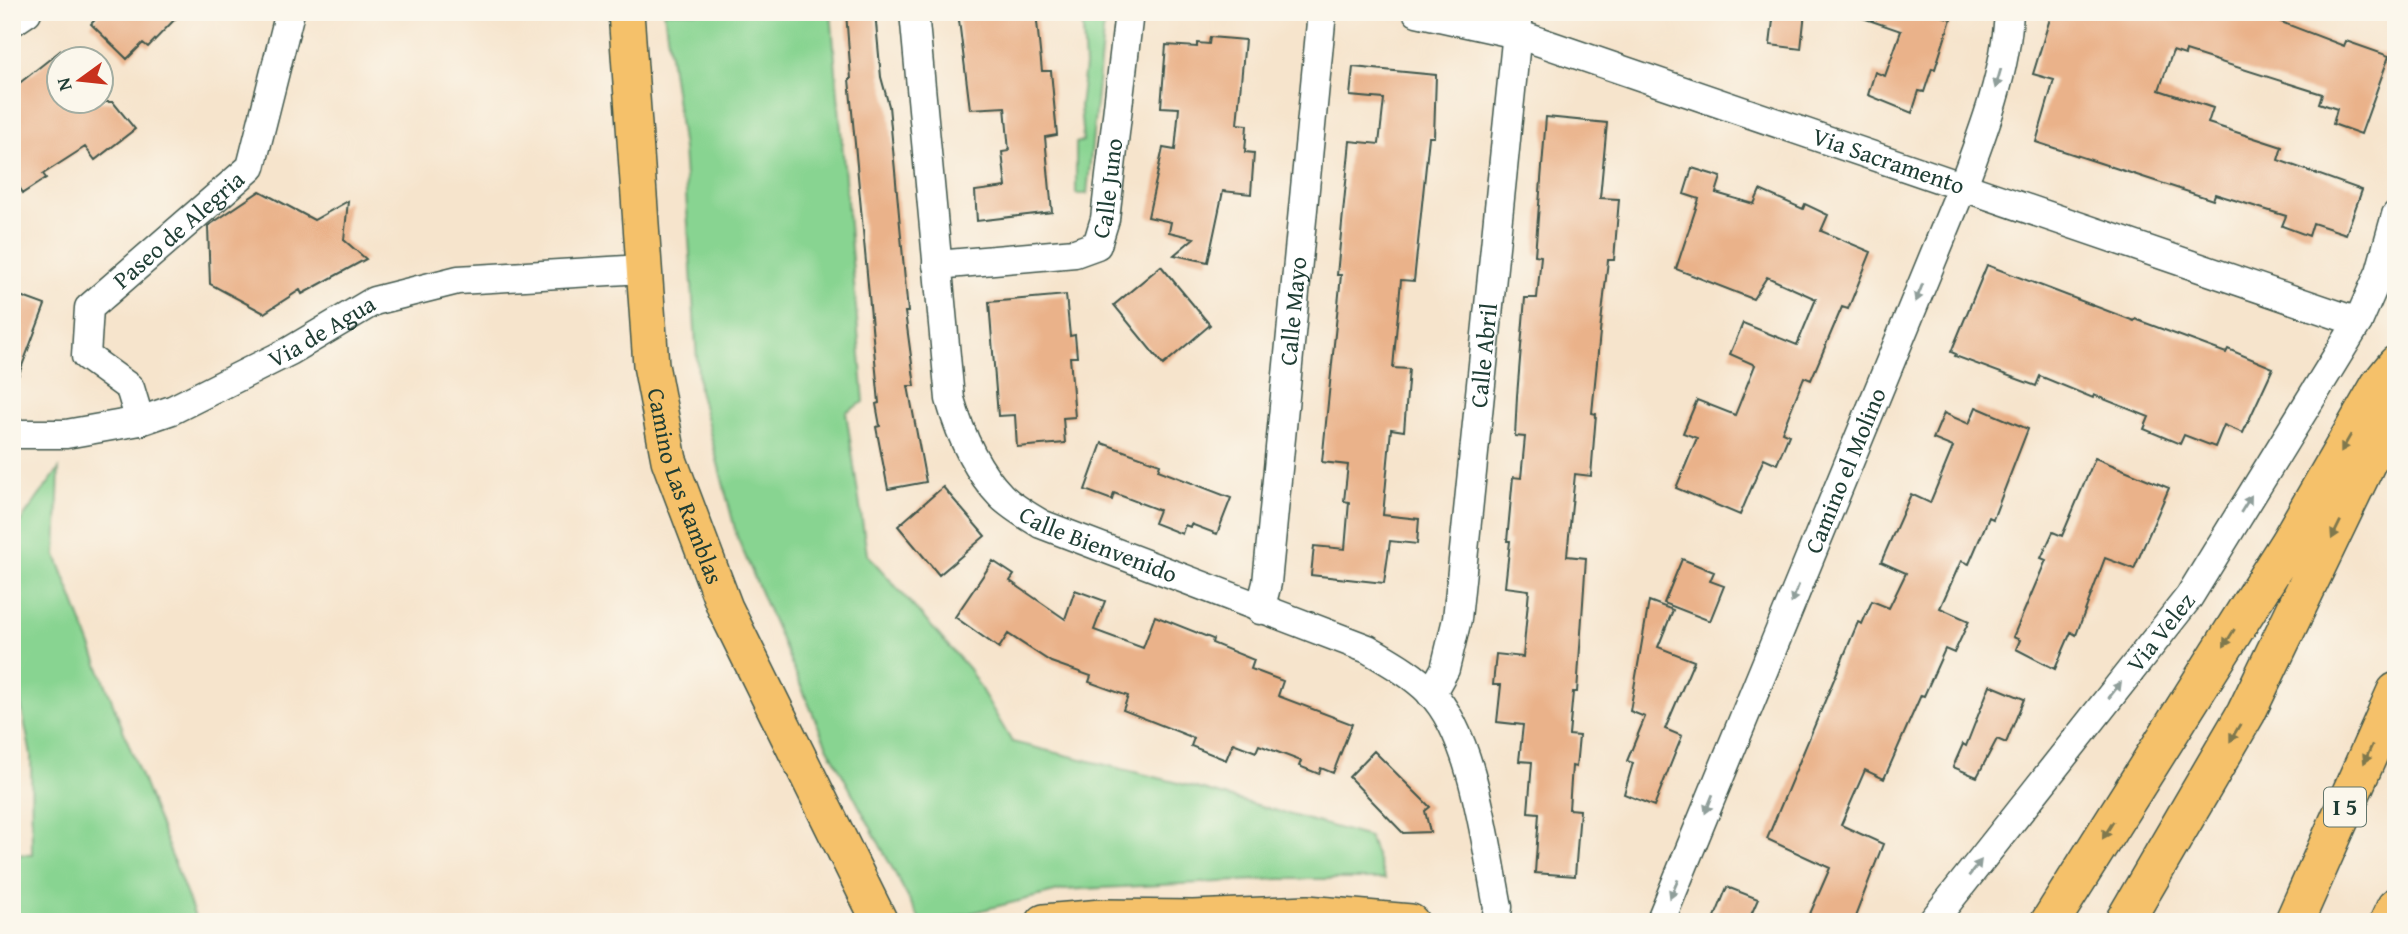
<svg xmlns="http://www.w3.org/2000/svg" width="2408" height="934" font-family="'Gentium Book Plus',serif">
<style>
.green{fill:#88d491;stroke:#548862;stroke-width:2}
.building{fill:#eab28a}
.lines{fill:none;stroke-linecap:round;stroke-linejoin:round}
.minor-casing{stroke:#3f564b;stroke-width:31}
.major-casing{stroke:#3f564b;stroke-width:38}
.highway-casing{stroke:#3f564b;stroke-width:41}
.minor{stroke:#fff;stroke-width:28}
.major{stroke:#f5c16b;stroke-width:35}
.highway{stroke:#f5c16b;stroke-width:38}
.oneway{fill:#8f9e9a}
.oneway2{fill:#7f784d}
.labels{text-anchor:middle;stroke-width:5;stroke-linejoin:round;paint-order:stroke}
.shield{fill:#fbf7ec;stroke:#61756b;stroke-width:2}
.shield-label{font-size:23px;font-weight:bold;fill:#1f3d34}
.street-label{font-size:24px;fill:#1f3d34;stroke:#fbf7ec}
</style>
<rect width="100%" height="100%" fill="#fbf7ec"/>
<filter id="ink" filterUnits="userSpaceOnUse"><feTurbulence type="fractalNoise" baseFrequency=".0143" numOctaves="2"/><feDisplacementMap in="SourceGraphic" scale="14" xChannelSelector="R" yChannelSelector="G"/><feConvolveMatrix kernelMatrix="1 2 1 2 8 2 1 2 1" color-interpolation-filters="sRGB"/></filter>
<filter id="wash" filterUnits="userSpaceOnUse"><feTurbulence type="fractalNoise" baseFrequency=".00686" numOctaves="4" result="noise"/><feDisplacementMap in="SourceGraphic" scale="28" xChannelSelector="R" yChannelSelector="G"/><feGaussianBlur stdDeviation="1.57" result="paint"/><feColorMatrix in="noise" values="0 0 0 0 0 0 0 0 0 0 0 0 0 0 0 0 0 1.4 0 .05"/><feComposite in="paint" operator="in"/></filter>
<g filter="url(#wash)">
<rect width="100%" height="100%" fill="#f6e4cc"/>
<path class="green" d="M664 12H831L864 402 846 412 867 554 969 669 1012 742 1175 782 1369 837 1385 879H1279L1063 890 934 922H921L825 742 737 537 699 390 683 149Z
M1082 12H1105L1087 194H1076V143L1083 141 1080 106 1085 66Z
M59 469 56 555 197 922H12V854L32 855 31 755 12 659V533Z"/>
<g id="blocks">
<path class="building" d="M102 12H182L148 47 143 43 127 59 91 24Z
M846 12H875L881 77 889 106 908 312H905L915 386H908L926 482 888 489 876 427 880 426 876 404 879 403 849 79H851Z
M958 12H1036L1042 71H1051L1057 135 1045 137 1052 212 977 221 975 191 1006 187 1002 152 1009 151 1005 107 970 109Z
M1774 12H1805L1801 49 1770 45Z
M1857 12H1931L1951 19 1935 69 1932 68 1924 92 1919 91 1912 113 1868 95 1875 72 1885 76 1901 31 1857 16Z
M2052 12H2255L2344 46 2346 41 2389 56 2361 134 2333 124 2337 109 2319 103 2322 94 2186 51 2185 55 2173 51 2159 90 2213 108 2208 123 2282 147 2278 160 2362 190 2346 234 2313 223 2309 236 2282 226 2286 216 2215 194 2213 200 2036 142 2054 80 2033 74Z
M1210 37 1245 40 1237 124 1247 125 1245 152 1254 153 1251 194 1223 191 1208 262 1174 255 1194 238 1169 232 1171 222 1148 217 1163 148 1175 150 1179 108 1161 107 1166 45 1197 47V43L1209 44Z
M60 51V102H113L135 129 95 160 85 147 43 174 46 178 23 193 12 176V89Z
M1353 67 1436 75 1434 137H1429L1414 281 1401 280 1393 368 1409 369 1404 431 1391 429 1383 515 1419 519 1417 544 1390 541 1384 583 1311 575 1314 546 1345 549 1349 502 1344 501 1348 465 1322 462 1341 275H1337L1350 141 1379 144 1384 99 1350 96Z
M1546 117 1607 123 1600 198 1619 199 1614 260H1608L1600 332 1592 413 1596 414 1591 476 1575 474 1567 556 1586 558 1577 692H1573L1569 735 1579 736 1576 767 1572 766 1569 809 1580 810 1575 876 1535 873 1539 813 1528 812 1532 762 1519 761 1523 725 1497 722 1501 685H1493L1496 654 1523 657 1529 590 1505 587 1510 541H1507L1513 477 1521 478 1525 437 1515 436 1517 396 1525 298H1537L1541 256 1535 255Z
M1692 168 1721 177 1716 193 1754 204 1760 190 1803 209 1805 204 1828 215 1821 231 1871 252 1848 309 1842 307 1811 380 1804 377 1782 432 1789 435 1777 464 1764 458 1740 515 1676 488 1697 438 1683 433 1697 400 1735 415 1755 365 1730 354 1743 323 1797 345 1816 299 1767 277 1753 299 1676 269 1699 199 1684 194Z
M260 191 314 220 348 201 344 240 366 259 302 294 300 290 264 313 210 284 208 226Z
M1987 265 2134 321 2135 319 2226 353 2228 349 2273 368 2243 433 2224 425 2215 447 2184 435 2180 444 2144 429 2149 417 2094 395 2093 398 2040 376 2036 386 1955 356 1956 354 1951 352Z
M1161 266 1210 325 1163 365 1114 305Z
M12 293 45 305 14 387H12Z
M1066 295 1070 336 1075 335 1077 357H1070L1075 417 1063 418 1065 443 1017 447 1015 415 998 416 989 302Z
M1976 407 2028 429 1993 519 1989 517 1969 564 1961 561 1940 608 1969 621 1954 653 1945 649 1924 696 1921 695 1884 779 1865 770 1841 825 1883 844 1853 922H1822L1809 916 1830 868 1767 839 1858 622 1862 624 1872 601 1889 608 1906 573 1881 562 1911 494 1930 503 1953 447 1933 439 1944 413 1969 424Z
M1102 443 1160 464 1158 470 1231 498 1217 534 1191 524 1190 527 1185 525 1182 534 1154 523 1159 510 1114 493 1112 500 1085 490Z
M2095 458 2169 488 2134 569 2105 558 2076 635 2071 632 2055 669 2016 649 2020 640 2013 637 2046 560 2041 558 2053 532 2062 536Z
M943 487 985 536 939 575 898 526Z
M1682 559 1714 572 1710 581 1724 586 1710 621 1664 603Z
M993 561 1014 575 1010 581 1065 619 1075 590 1105 601 1094 630 1143 648 1155 616 1213 639 1212 643 1254 660 1251 669 1283 681 1278 696 1352 724 1333 773 1321 768 1319 774 1299 766 1301 761 1259 745 1256 752 1233 743 1226 760 1191 746 1194 738 1123 710 1128 696 1089 682 1091 676 1051 662 1008 634 999 648 955 617Z
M1649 601 1673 610 1658 647 1694 661 1665 729 1682 736 1654 806 1624 794 1633 763 1627 761 1645 717 1630 711Z
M1990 685 2024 699 2006 743 1997 739 1977 777 1953 767 1963 744 1966 746Z
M1374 751 1430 807 1425 811 1430 832 1403 833 1349 777Z
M1727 887 1758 899 1748 922H1713Z"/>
</g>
</g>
<g filter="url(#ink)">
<use href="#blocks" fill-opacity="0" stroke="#3f564b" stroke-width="2"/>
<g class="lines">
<g class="minor-casing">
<g id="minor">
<path id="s1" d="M914 12 950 399C960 434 975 469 1001 496 1012 507 1028 516 1041 524L1368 649C1390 662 1412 674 1430 692 1474 736 1486 847 1498 907L1496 922"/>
<path id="s2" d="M1417 12 1517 34 2358 322"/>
<path d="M12 22 27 12"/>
<path id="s3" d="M937 265 1075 253 1097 245 1105 219 1129 12"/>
<path id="s4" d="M140 421 130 388 86 356 89 308 251 167 290 12"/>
<path id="s5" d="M12 434H66L140 421 172 410 290 351 374 301 458 280 643 269"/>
<path id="s6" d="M1260 610 1267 583 1322 12"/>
<path id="s7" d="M1431 694 1445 669 1457 619 1519 12"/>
<path id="s8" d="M1660 922 1963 185C1984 130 2006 72 2009 12"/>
<path id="s9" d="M1932 922 2189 597 2358 322 2380 272 2396 215"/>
</g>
</g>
<g class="major-casing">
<g id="major">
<path id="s10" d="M626 12 651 365 669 460 725 608 880 922"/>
<path d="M1044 922 1102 917 1193 918 1307 913 1411 922"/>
</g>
</g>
<g class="highway-casing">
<path id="highway" d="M2050 922 2289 543 2380 385 2396 365
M2124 922 2246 713 2395 403
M2294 922 2396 692
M2389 922 2396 907"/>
</g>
<use href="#minor" class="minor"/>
<use href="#major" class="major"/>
<use href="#highway" class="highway"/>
</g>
<defs><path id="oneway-solid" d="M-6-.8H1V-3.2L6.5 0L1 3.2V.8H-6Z" transform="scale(1.75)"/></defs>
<g class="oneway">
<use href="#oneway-solid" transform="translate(1998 79) rotate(106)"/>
<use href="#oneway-solid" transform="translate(1919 293) rotate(112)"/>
<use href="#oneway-solid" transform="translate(2246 504) rotate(-58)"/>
<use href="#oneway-solid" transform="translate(1795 594) rotate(112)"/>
<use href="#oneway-solid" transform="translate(2115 690) rotate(-52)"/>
<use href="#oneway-solid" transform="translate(1709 804) rotate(112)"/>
<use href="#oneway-solid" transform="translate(1975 868) rotate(-52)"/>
<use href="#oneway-solid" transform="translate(1674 889) rotate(113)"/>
</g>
<g class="oneway2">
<use href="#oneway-solid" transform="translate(2346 443) rotate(120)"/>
<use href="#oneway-solid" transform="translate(2336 530) rotate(116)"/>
<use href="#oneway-solid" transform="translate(2229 638) rotate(122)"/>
<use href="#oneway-solid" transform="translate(2235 733) rotate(120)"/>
<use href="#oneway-solid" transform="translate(2368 754) rotate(114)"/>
<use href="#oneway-solid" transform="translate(2108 830) rotate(122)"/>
</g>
</g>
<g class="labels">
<rect class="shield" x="2324" y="787.5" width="42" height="39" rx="5"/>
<g class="shield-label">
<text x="2345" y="815">I 5</text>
</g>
<g class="street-label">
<text dy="8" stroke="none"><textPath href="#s2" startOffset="495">Via Sacramento</textPath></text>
<text dy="8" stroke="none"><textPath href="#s3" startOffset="220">Calle Juno</textPath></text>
<text dy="8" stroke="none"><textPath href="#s4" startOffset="256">Paseo de Alegria</textPath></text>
<text dy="8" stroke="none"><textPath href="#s6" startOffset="301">Calle Mayo</textPath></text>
<text dy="8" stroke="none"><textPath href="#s5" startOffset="332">Via de Agua</textPath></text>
<text dy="8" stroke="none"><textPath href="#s7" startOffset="345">Calle Abril</textPath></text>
<text dy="8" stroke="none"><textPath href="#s8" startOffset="488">Camino el Molino</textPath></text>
<text dy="8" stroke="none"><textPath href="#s10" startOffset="480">Camino Las Ramblas</textPath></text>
<text dy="8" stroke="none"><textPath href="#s1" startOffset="609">Calle Bienvenido</textPath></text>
<text dy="8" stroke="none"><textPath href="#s9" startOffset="369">Via Velez</textPath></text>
</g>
</g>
<rect width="2408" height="934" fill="none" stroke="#fbf7ec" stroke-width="42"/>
<g transform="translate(80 80) rotate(255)"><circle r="33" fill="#fbf7ec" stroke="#a3ada2" stroke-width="2"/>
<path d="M0-5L12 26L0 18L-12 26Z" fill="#c8321e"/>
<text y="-10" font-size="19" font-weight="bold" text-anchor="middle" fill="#1f3d34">N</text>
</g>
</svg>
